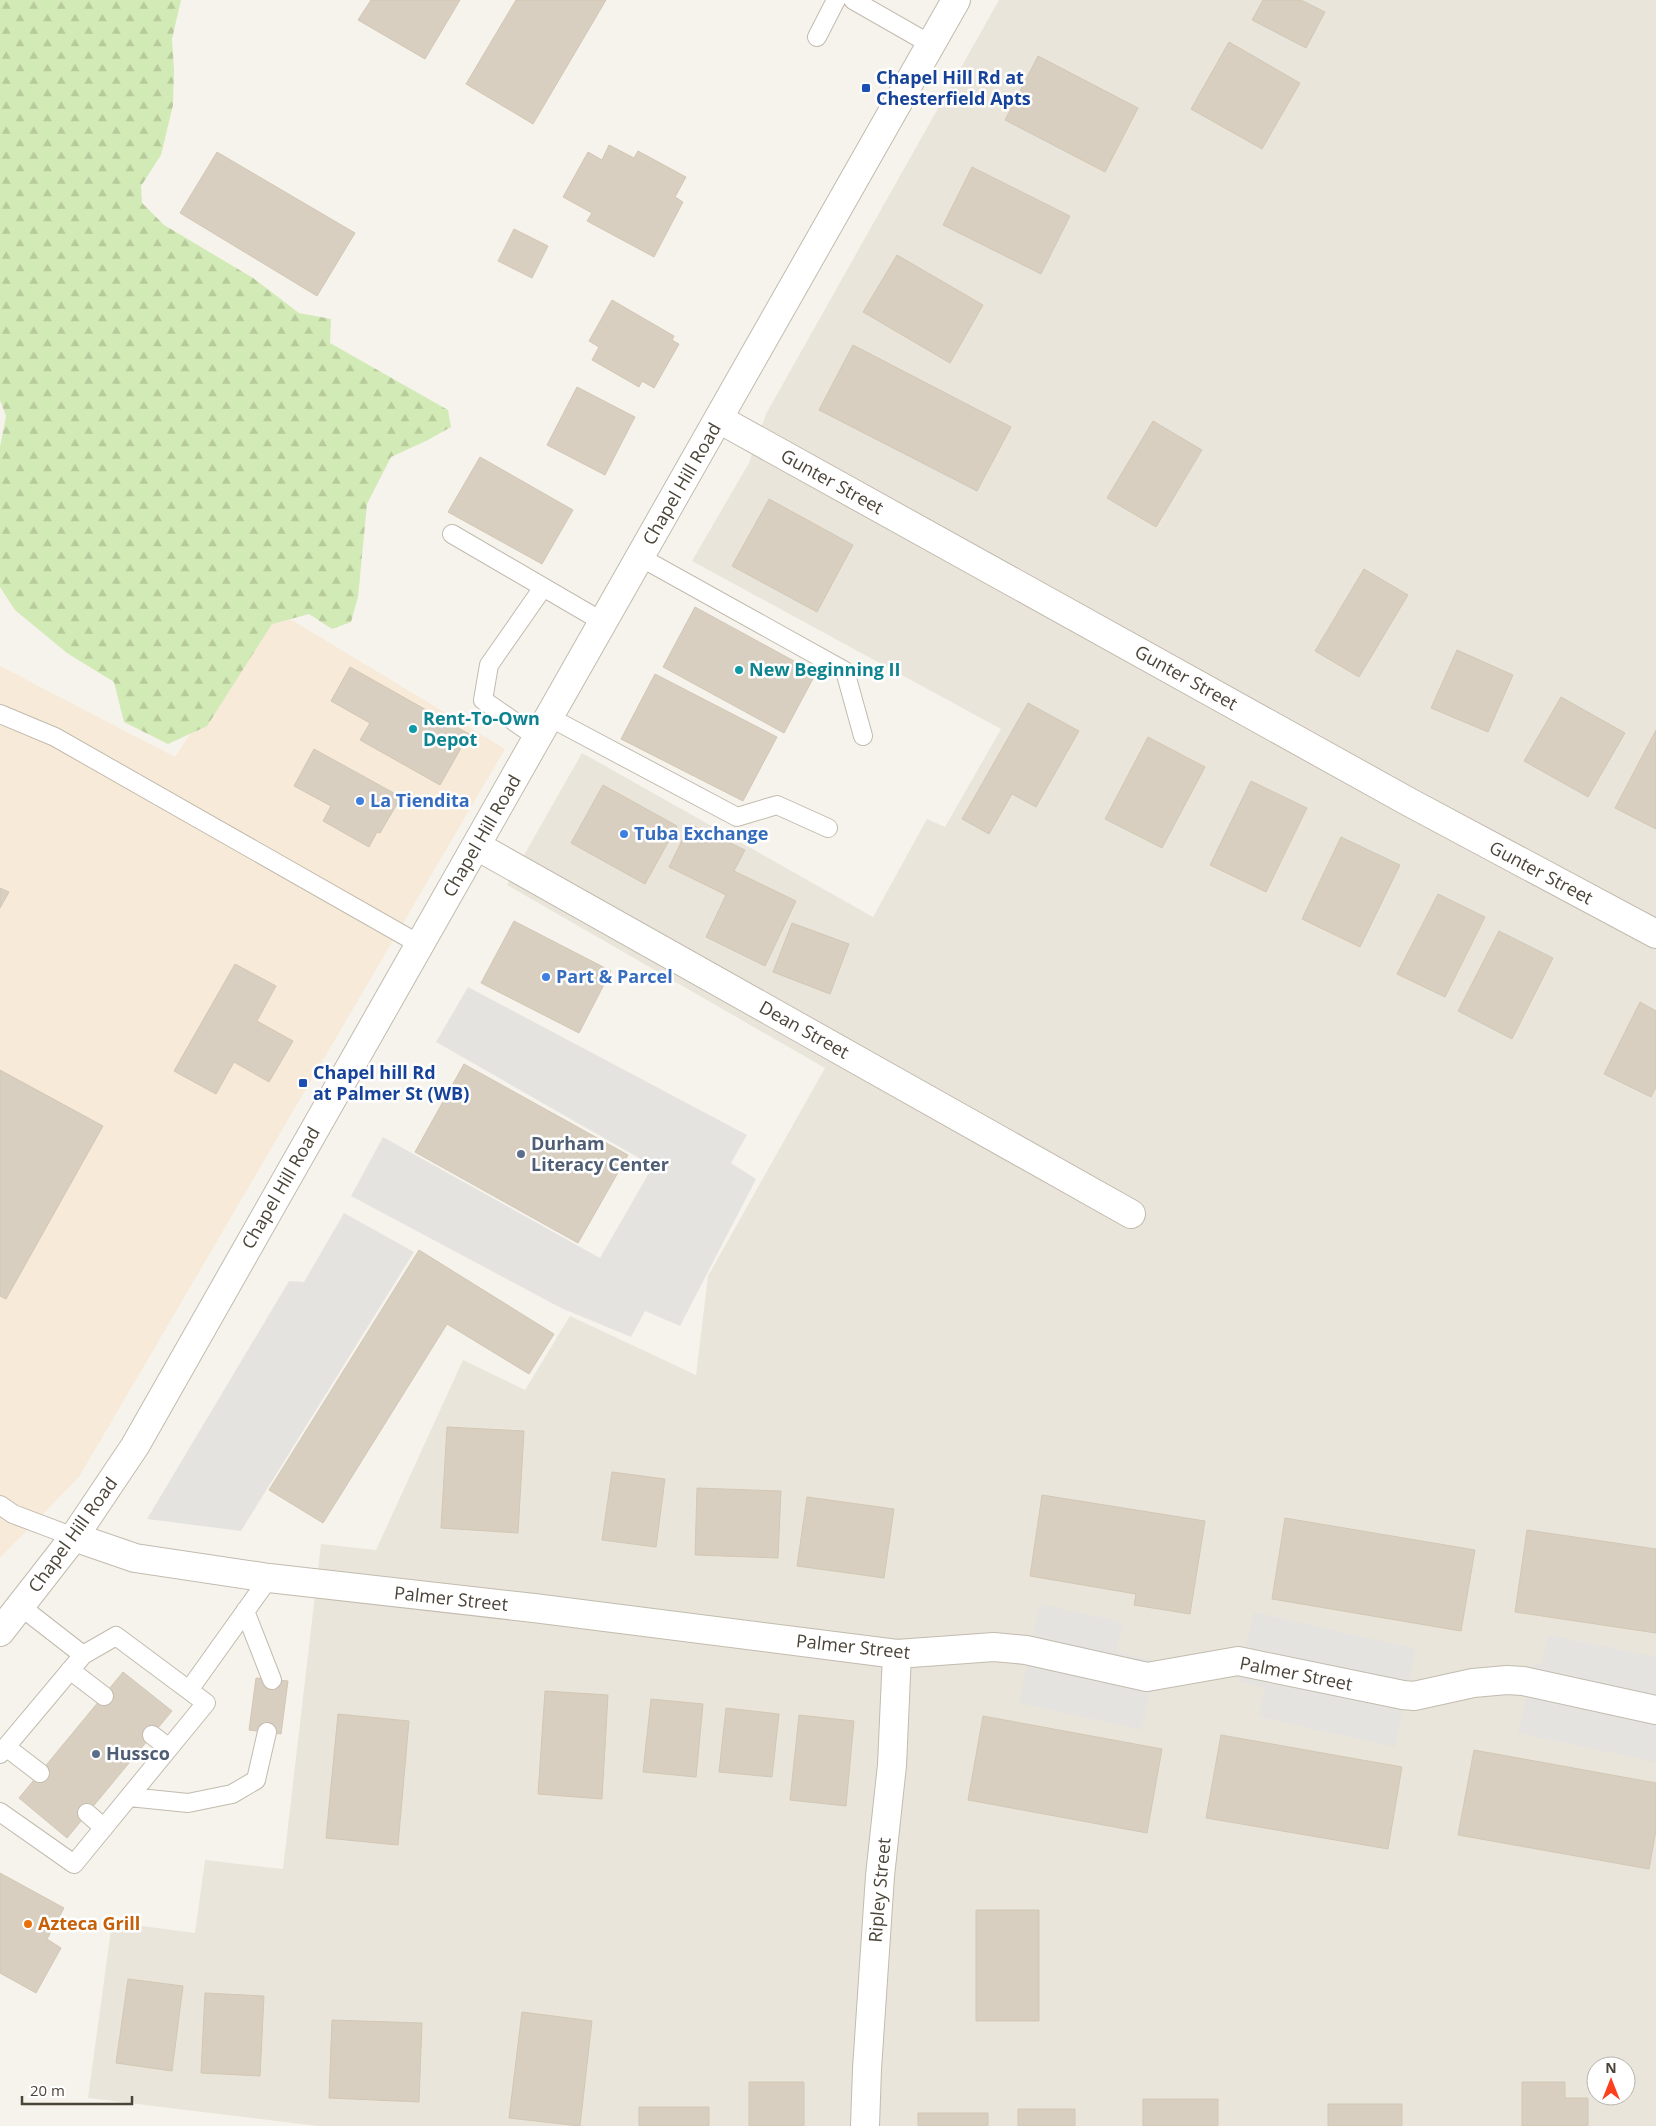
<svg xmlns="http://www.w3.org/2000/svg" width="1656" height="2126" font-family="'Open Sans',sans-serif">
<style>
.residential{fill:#eae5da;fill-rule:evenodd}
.commercial{fill:#f7ead8}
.forest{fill:url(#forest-firs)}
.parking{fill:#e5e3e0}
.building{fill:#d8cfc1;stroke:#d3c7b4}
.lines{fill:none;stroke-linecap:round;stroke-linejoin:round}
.service-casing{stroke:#c2bbae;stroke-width:20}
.minor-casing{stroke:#c2bbae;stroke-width:30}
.tertiary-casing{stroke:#c2bbae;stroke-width:30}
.service{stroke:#fff;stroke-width:18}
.minor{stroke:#fff;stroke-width:28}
.tertiary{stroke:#fff;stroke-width:28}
.transit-dot{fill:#1a4fb4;stroke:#fff;stroke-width:2}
.culture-dot{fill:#0f9aa8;stroke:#fff;stroke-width:2}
.shop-dot{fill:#3f7fe0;stroke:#fff;stroke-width:2}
.service-dot{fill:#5c6f8a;stroke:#fff;stroke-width:2}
.food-dot{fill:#e8710a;stroke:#fff;stroke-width:2}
.labels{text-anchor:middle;stroke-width:5;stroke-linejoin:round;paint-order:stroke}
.transit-label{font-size:18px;font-weight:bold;fill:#164399;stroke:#fff;text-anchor:start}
.street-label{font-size:18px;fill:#4b4439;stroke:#fff}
.culture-label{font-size:18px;font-weight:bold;fill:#0d838f;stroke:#fff;text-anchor:start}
.shop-label{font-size:18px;font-weight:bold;fill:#366cbe;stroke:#fff;text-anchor:start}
.service-label{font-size:18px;font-weight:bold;fill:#4e5e75;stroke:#fff;text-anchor:start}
.food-label{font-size:18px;font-weight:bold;fill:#c56008;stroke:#fff;text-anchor:start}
</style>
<defs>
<pattern id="forest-firs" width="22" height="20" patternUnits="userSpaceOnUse" patternTransform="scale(1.25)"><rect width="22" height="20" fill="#d2eab5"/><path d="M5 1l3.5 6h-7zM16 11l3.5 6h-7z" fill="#b6ca9c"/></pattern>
</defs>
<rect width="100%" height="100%" fill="#f6f3ec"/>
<path class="residential" d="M999 0H1656V2126H318L88 2098 112 1922 195 1933 205 1860 283 1869 321 1544 376 1550 463 1360 525 1390 570 1316 696 1375 708 1276 825 1068 507 885 582 753 873 917 927 819 945 827 1001 729 692 561 749 463 766 414ZM1596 2066H1626V2096H1596Z"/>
<path class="commercial" d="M272 608 505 749 79 1477 0 1558V666L175 757Z"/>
<path class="forest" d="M0 0H181L172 39 174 70 173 105 161 155 141 186 142 203 164 225 253 278 299 313 331 319 330 343 448 410 451 427 428 440 391 457 367 504 358 597 351 622 332 629 309 614 272 624 207 726 168 744 124 722 114 682 67 653 15 610 0 587V447L6 416 0 400Z"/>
<path class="parking" d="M468 987 747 1135 731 1163 756 1179 680 1326 645 1311 631 1337 561 1308 351 1196 383 1137 600 1258 653 1166 436 1042Z
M344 1213 414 1252 241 1531 147 1519 289 1281 304 1282Z
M1040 1604 1123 1622 1116 1652 1156 1661 1142 1730 1019 1703Z
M1254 1612 1416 1649 1395 1747 1259 1717 1265 1688 1238 1681Z
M1548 1635 1656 1657V1762L1518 1733 1533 1663 1542 1665Z"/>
<path class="building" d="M371 0H460L425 59 358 20Z
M516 0H606L533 124 466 84Z
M1263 0H1301L1325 12 1306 48 1252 20Z
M1229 42 1300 83 1262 149 1191 109Z
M1038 56 1138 108 1105 172 1005 120Z
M609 145 634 158 638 151 686 177 675 197 683 202 654 257 587 221 592 213 563 197 588 152 602 160Z
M217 152 355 233 317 296 180 213Z
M972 167 1070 216 1041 274 943 225Z
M514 229 548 246 532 278 498 261Z
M897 255 983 305 950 363 863 312Z
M612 300 674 336 672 340 679 344 654 388 642 381 639 387 592 360 599 347 589 341Z
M853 345 1011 427 977 491 819 410Z
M577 387 635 417 605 475 547 445Z
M1153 421 1202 450 1156 527 1107 498Z
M480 457 573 510 542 564 448 512Z
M769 499 853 545 817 612 732 566Z
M1364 569 1408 595 1359 677 1315 651Z
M695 607 816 673 784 733 663 667Z
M1457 650 1513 675 1488 732 1431 708Z
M350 667 469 734 440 785 360 740 370 723 331 701Z
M655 674 777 737 743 801 621 739Z
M1561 697 1625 733 1588 797 1524 761Z
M1028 703 1079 731 1036 807 1012 794 989 834 962 819Z
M1656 730V829L1615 808Z
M1148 737 1205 767 1162 848 1105 819Z
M314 749 401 797 380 833 377 832 369 847 323 821 331 806 294 786Z
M1251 781 1307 808 1266 892 1210 865Z
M603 785 677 826 645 884 571 843Z
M690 824 745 850 734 871 796 901 765 966 706 937 726 895 669 867Z
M1341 837 1400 865 1360 947 1302 919Z
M0 888 9 892 0 908Z
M1438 894 1485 917 1445 997 1397 974Z
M514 921 611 971 579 1033 481 983Z
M792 923 849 944 830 994 773 972Z
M1499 931 1553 958 1512 1039 1458 1011Z
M235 964 276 986 257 1021 293 1041 269 1082 234 1062 216 1094 174 1071Z
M1640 1002 1656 1011V1087L1651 1097 1604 1074Z
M464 1064 628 1155 578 1243 415 1152Z
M0 1070 103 1126 6 1299 0 1296Z
M419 1250 554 1334 529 1374 447 1324 323 1523 269 1490Z
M447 1427 524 1431 518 1533 441 1528Z
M612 1472 665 1479 656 1547 602 1540Z
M697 1488 781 1491 778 1558 695 1555Z
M1042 1495 1205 1521 1190 1614 1134 1605 1136 1594 1030 1576Z
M807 1497 894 1509 884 1578 797 1566Z
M1285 1518 1475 1550 1461 1631 1272 1599Z
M1527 1530 1656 1549V1633L1515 1612Z
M123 1672 172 1711 67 1838 19 1798Z
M256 1678 288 1681 281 1734 249 1730Z
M545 1691 608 1695 602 1799 538 1794Z
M651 1699 703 1704 696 1777 643 1772Z
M726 1708 779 1714 772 1777 719 1772Z
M338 1714 409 1721 398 1845 326 1838Z
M799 1715 854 1721 846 1806 790 1800Z
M983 1716 1162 1749 1147 1833 968 1800Z
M1221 1735 1402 1767 1388 1849 1206 1818Z
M1474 1750 1656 1783V1830L1649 1869 1458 1835Z
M0 1873 64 1908 47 1939 61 1948 36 1993 0 1973Z
M976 1910H1039V2021H976Z
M128 1979 183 1986 172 2071 116 2063Z
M205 1993 264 1996 260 2076 201 2073Z
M522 2012 592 2021 580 2126 509 2118Z
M332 2020 422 2023 419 2102 329 2098Z
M749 2082H804V2126H749Z
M1522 2082H1565V2098H1588V2126H1522Z
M1143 2099H1218V2126H1143Z
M1328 2104H1402V2126H1328Z
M639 2107H709V2126H639Z
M1018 2109H1075V2126H1018Z
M918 2113H988V2126H918Z"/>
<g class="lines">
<g class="service-casing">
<path id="service" d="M853 0 930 44
M817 37 836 0
M452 534 603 622
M640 557 845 671 863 736
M0 714 55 737 419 944
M549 717 737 817 777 805 828 828
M538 738 483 700 489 665 542 589
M0 1505 13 1514 74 1537
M245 1611 272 1680
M70 1670 104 1696
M189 1690 269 1578
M152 1735 169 1748
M6 1747 40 1773
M0 1754 83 1655 20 1606
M129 1797 188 1803 232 1794 256 1780 267 1732
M0 1812 74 1864 206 1703 116 1636 83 1655
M87 1813 104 1828"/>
</g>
<g class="minor-casing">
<path id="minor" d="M719 419 1409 802 1656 934
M477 846 1131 1214
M74 1537 135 1558 269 1578 534 1608 897 1654 994 1647 1026 1650 1147 1677 1238 1661 1403 1695 1414 1696 1473 1683 1507 1680 1523 1681 1656 1710
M865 2126 867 2069 880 1876 892 1765 897 1654"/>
</g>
<g class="tertiary-casing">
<path id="tertiary" d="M0 1632 74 1537 135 1446 956 0"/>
</g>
<use href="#service" class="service"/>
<use href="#minor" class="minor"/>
<use href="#tertiary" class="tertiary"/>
</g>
<g class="transit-dot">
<rect x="861" y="83" width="10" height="10" rx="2.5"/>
<rect x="298" y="1078" width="10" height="10" rx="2.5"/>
</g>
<g class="culture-dot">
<circle cx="739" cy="670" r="5"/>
<circle cx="413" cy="729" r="5"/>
</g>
<g class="shop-dot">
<circle cx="360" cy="801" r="5"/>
<circle cx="624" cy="834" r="5"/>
<circle cx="546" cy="977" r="5"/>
</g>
<g class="service-dot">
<circle cx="521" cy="1154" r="5"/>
<circle cx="96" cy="1754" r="5"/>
</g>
<circle class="food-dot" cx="28" cy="1924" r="5"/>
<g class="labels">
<g class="transit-label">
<text x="876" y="84">Chapel Hill Rd at<tspan x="876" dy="21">Chesterfield Apts</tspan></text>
<text x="313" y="1079">Chapel hill Rd<tspan x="313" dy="21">at Palmer St (WB)</tspan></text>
</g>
<g class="street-label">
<text transform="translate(832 482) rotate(29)" y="6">Gunter Street</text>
<text transform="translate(682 484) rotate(-60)" y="6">Chapel Hill Road</text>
<text transform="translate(1186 678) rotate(29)" y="6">Gunter Street</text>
<text transform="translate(482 836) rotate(-60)" y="6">Chapel Hill Road</text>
<text transform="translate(1541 873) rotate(28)" y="6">Gunter Street</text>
<text transform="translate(804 1030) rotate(29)" y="6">Dean Street</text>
<text transform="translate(281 1188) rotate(-60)" y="6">Chapel Hill Road</text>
<text transform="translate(73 1535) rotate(-54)" y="6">Chapel Hill Road</text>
<text transform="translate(451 1599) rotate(6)" y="6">Palmer Street</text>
<text transform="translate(853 1647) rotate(6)" y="6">Palmer Street</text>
<text transform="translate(1296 1674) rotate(11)" y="6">Palmer Street</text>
<text transform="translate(880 1890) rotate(-85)" y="6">Ripley Street</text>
</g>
<g class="culture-label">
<text x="749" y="676">New Beginning II</text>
<text x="423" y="725">Rent-To-Own<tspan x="423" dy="21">Depot</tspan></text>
</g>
<g class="shop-label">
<text x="370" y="807">La Tiendita</text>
<text x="634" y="840">Tuba Exchange</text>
<text x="556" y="983">Part &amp; Parcel</text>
</g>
<g class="service-label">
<text x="531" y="1150">Durham<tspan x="531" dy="21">Literacy Center</tspan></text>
<text x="106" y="1760">Hussco</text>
</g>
<g class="food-label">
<text x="38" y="1930">Azteca Grill</text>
</g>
</g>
<g transform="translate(1611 2081)"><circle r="24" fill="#ffffff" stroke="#b7b4b0"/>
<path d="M0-4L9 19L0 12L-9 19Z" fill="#fc3f1d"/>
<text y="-8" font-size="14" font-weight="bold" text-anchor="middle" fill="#4b4439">N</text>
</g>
<path d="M22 2096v8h110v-8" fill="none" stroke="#4b4439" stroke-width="2.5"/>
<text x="30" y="2096" font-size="15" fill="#4b4439" stroke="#ffffff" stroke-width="4" paint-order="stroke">20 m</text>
</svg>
